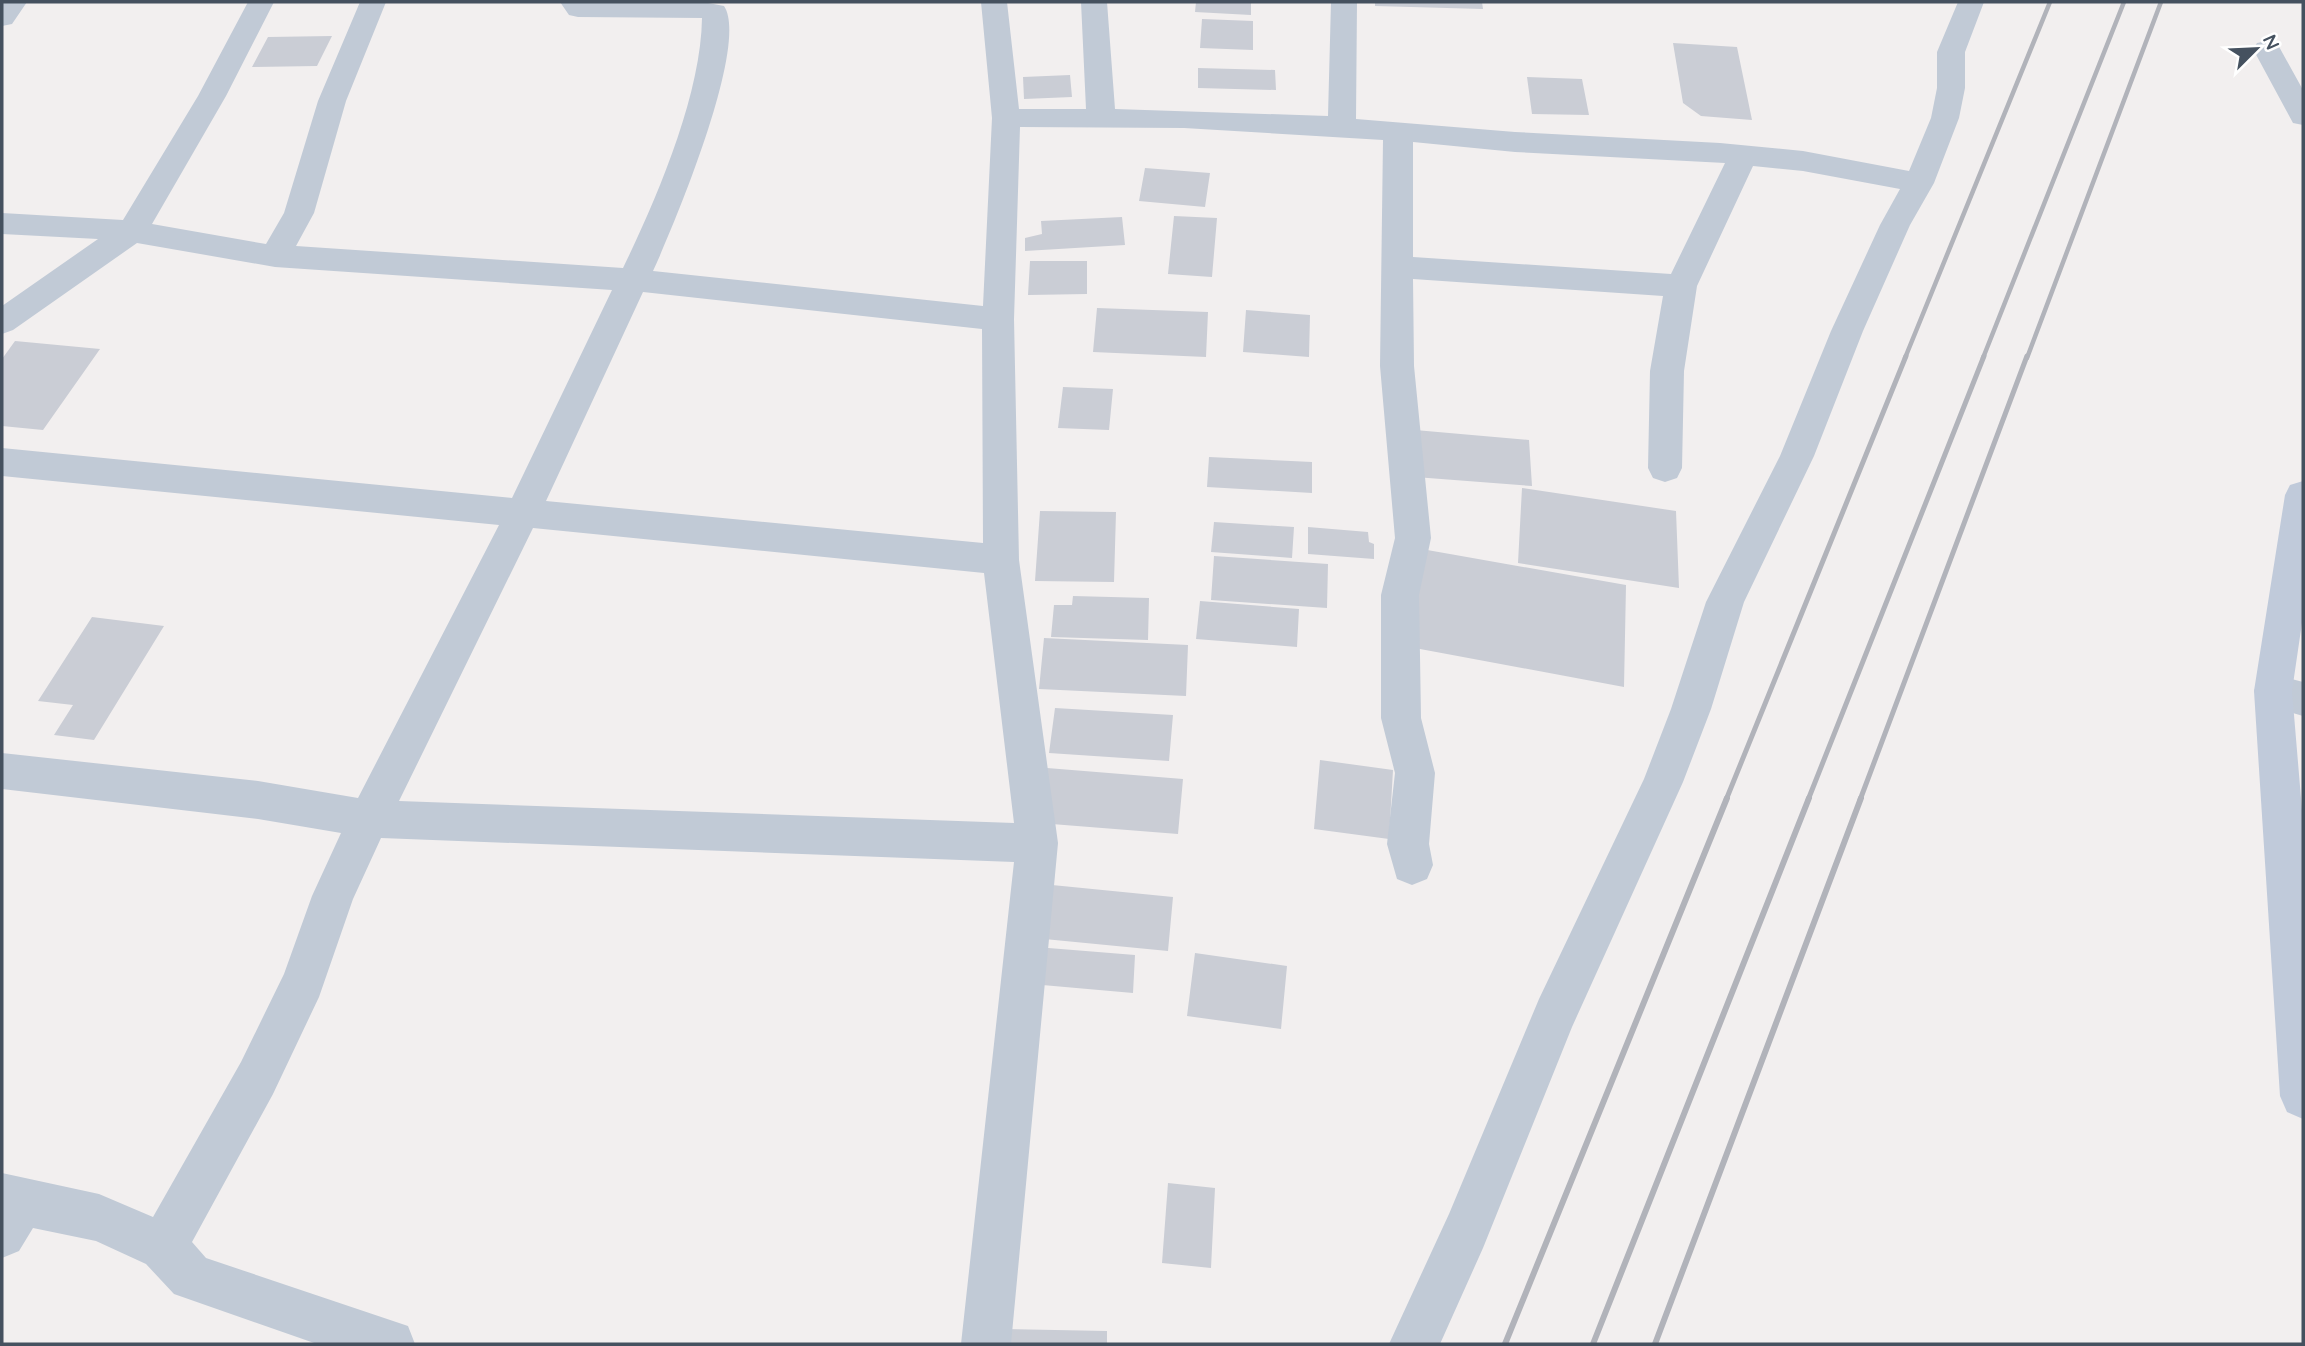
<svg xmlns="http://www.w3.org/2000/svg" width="2305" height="1346" font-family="Quicksand,sans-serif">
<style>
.building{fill:#cacdd5}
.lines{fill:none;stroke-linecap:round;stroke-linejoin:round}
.street{fill:#c1cad6;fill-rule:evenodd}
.secondary{fill:#c0cada;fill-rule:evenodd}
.rail-far2{stroke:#b1b3ba;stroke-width:4.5}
.rail-far1{stroke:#b1b3ba;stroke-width:5}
.rail{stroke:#b1b3ba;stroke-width:6}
</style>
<rect width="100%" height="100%" fill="#f2efef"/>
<path class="building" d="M1196 2H1251V15L1195 12Z
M1375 2H1482L1483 9 1375 6Z
M1202 19 1253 21V50L1200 48Z
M332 36 317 66 252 67 268 37Z
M1673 43 1737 47 1752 120 1701 116 1683 103Z
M1198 68 1275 70 1276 90 1198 88Z
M1070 75 1072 97 1024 99 1023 77Z
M1527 77 1582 79 1589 115 1532 114Z
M1145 168 1210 173 1205 207 1139 201Z
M1174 216 1217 218 1212 277 1168 274Z
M1122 217 1125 245 1025 251V238L1042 234 1041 221Z
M1030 261H1087V294L1028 295Z
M1097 308 1208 312 1206 357 1093 352Z
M1246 310 1310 315 1309 357 1243 352Z
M15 341 100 349 43 430 2 426V359Z
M1063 387 1113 389 1109 430 1058 428Z
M1415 430 1529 440 1532 486 1415 477Z
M1209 457 1312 462V493L1207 487Z
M1522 488 1676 511 1679 588 1518 563Z
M1040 511 1116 512 1114 582 1035 581Z
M1214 522 1294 527 1292 558 1211 552Z
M1308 527 1368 532 1369 542 1374 544V559L1308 554Z
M1416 548 1626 585 1624 687 1404 646Z
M1214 556 1328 564 1327 608 1211 600Z
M1073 596 1149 598 1148 640 1051 637 1054 605H1072Z
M1200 601 1299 609 1297 647 1196 639Z
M92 617 164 626 94 740 54 735 73 705 38 701Z
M1044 638 1188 645 1186 696 1039 689Z
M1055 708 1173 715 1169 761 1049 753Z
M1320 760 1393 770 1389 839 1314 829Z
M1047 768 1183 779 1178 834 1039 823Z
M1042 884 1173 897 1168 951 1034 938Z
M1036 947 1135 955 1133 993 1031 984Z
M1195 953 1287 966 1281 1029 1187 1016Z
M1168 1183 1215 1188 1211 1268 1162 1263Z
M1001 1329 1107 1331V1344H1000Z"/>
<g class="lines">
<path class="street" d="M2 2H27L12 24 2 26Z
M248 2H274L226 96 152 224 266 244 284 213 318 101 360 2H386L346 101 314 213 296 246 623 268C657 198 701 95 702 18L578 17 569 15 560 2H703L724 6C750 44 673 228 653 271L983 306 992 118 981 2H1007L1019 109H1086L1081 2H1107L1115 109 1328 116 1331 2H1357L1356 119 1515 132 1720 143 1803 151 1909 171 1931 118 1937 88V52L1958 2H1984L1965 52V88L1959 118 1934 183 1910 225 1863 331 1814 456 1744 602 1711 709 1683 782 1572 1027 1483 1248 1440 1344H1389L1449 1214 1539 999 1644 779 1671 709 1706 602 1780 456 1831 331 1880 225 1900 189 1803 171 1753 166 1697 286 1684 371 1682 468 1677 478 1665 482 1653 478 1648 468 1650 371 1663 296 1413 279 1414 366 1431 538 1419 595 1421 718 1435 773 1429 844 1433 865 1427 879 1412 885 1397 879 1387 844 1395 773 1381 718V595L1395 538 1380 366 1383 140 1184 128 1020 127 1014 319 1019 560 1058 843 1011 1344H961L1014 862 381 838 353 899 319 997 273 1094 192 1242 206 1258 408 1326 415 1344H317L174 1294 146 1264 96 1241 33 1228 19 1251 2 1258V1173L99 1194 153 1217 241 1062 284 974 312 896 341 833 258 819 2 789V753L258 781 358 798 499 525 2 476V448L512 498 612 290 275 267 137 243 13 330 2 334V306L98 239 2 234V213L123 220 198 96ZM1413 142 1515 152 1725 163 1671 274 1413 257ZM643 292 982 329 983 543 546 501ZM533 528 984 573 1014 823 399 801Z
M2267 41 2277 43 2303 90V125L2293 123 2253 49 2257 43Z
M2273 674 2303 682V716L2259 703 2254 691 2259 679Z"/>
<path class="secondary" d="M2303 481V616L2292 691 2303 822V1119L2287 1112 2280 1096 2254 691 2285 495 2290 485Z"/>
<path class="rail-far2" d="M1905 358 2050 2
M1983 358 2124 2
M2027 358 2161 2"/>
<path class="rail-far1" d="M1726 800 1906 356
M1808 800 1984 356
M1860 800 2027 356"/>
<path class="rail" d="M1505 1344 1727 798
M1593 1344 1809 798
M1655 1344 1861 798"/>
</g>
<rect width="2305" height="1346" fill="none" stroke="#45515f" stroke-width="7"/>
<g transform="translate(2256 49) rotate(66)" stroke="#ffffff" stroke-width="5" paint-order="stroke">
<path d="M0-5L12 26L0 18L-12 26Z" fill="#45515f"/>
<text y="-10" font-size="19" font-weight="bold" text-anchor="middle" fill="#45515f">N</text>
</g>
</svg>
